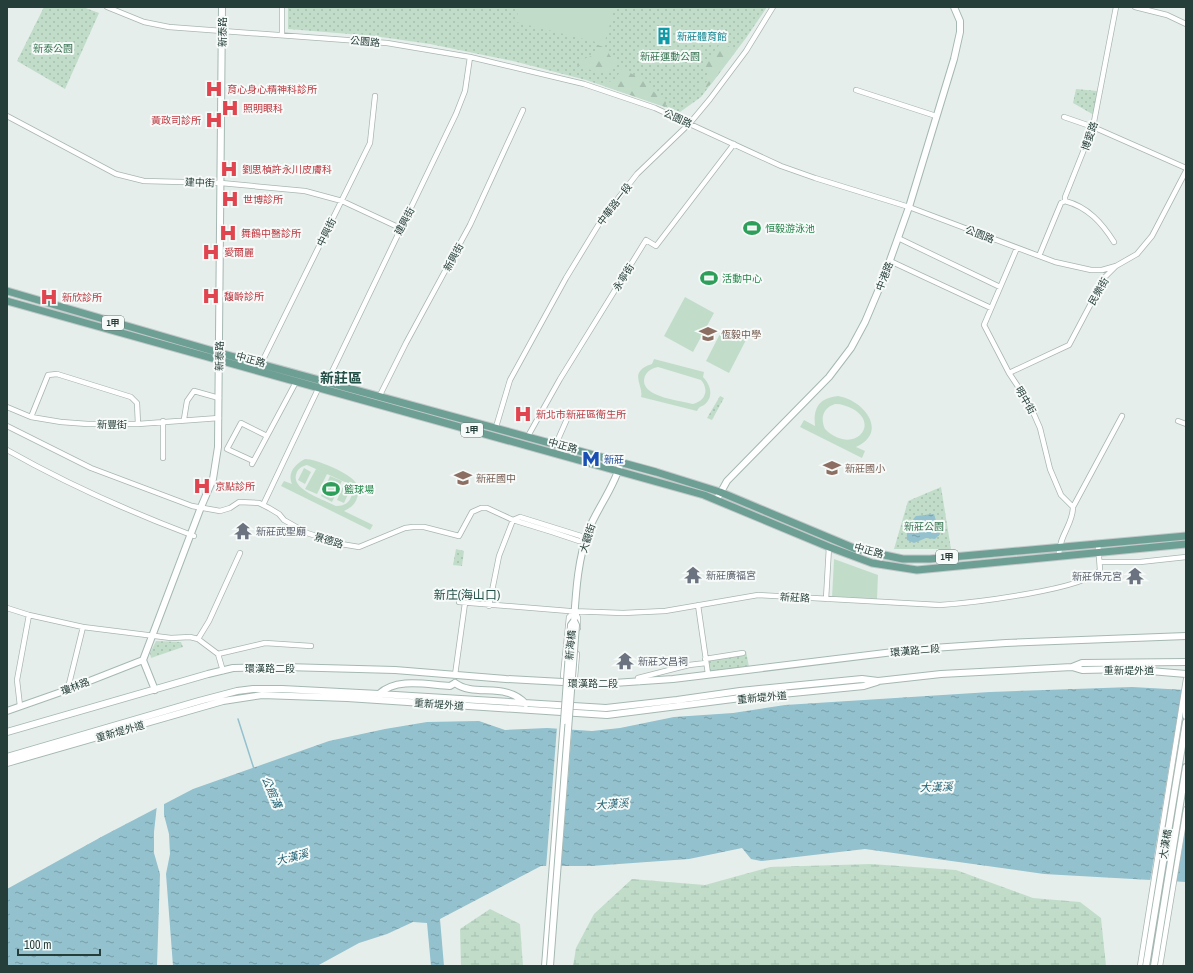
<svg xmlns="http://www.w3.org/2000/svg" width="1193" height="973" font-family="'Archivo Narrow','Noto Sans TC',sans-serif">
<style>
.grass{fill:url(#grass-dots)}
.forest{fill:url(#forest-firs)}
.wetland{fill:url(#wetland-marsh)}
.pitch{fill:#c1ddca;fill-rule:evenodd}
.water{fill:url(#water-ripples)}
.pier{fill:#e6eeeb}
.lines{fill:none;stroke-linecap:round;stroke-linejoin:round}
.stream{stroke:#93c1ce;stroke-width:1.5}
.street-casing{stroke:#a9b6b2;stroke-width:6}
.secondary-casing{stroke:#a5b8b3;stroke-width:8}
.primary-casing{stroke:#c2c9c8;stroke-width:9}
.street{stroke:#fff;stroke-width:4.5}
.secondary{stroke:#fff;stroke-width:6}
.primary{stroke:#6e9f95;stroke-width:7}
.secondary-bridge-casing{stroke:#a5b8b3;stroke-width:8;stroke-linecap:butt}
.secondary-bridge{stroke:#fff;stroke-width:6}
.labels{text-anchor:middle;stroke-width:4;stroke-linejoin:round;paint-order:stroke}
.shield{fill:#f6faf8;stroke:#647672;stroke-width:1}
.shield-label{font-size:9px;font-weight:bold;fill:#263e39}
.street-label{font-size:10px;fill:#263e39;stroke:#f6faf8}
.culture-label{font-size:10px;fill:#0d838f;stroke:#f6faf8;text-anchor:start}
.park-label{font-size:10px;fill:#33724f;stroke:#f6faf8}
.health-label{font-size:10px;fill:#be3a42;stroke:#f6faf8;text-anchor:start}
.leisure-label{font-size:10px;fill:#27864d;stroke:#f6faf8;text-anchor:start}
.education-label{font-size:10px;fill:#785e54;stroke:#f6faf8;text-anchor:start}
.transit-label{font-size:10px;fill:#164399;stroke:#f6faf8;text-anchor:start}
.worship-label{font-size:10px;fill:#5b616d;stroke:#f6faf8;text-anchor:start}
.water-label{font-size:11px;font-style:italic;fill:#246476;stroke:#f6faf8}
.quarter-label{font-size:12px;fill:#234f47;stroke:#f6faf8}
.district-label{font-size:14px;font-weight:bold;fill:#234f47;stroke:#f6faf8}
</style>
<defs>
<pattern id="grass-dots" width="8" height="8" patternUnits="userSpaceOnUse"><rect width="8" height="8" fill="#c1ddca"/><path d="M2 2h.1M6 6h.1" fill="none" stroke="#a6bfae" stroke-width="1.8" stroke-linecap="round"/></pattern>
<pattern id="forest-firs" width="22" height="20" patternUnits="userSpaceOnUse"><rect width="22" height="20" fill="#c1ddca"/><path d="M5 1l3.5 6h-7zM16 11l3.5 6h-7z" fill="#a6bfae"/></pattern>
<pattern id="wetland-marsh" width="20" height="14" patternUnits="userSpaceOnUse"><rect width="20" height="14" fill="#c1ddca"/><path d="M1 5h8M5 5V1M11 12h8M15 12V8" fill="none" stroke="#a6bfae"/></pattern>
<pattern id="water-ripples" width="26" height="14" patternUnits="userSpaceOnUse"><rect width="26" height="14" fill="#93c1ce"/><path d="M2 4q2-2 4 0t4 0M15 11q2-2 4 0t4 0" fill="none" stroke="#789ea8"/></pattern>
</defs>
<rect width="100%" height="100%" fill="#e6eeeb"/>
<path class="grass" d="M44 7H83L99 13 65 89 17 61Z
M288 7H767L746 38 701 97 680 112 586 80 513 61 430 44 374 36 288 29Z
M1076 89 1098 91 1094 115 1073 103Z
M720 396 724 398 712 420 707 418Z
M941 487 951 549H894L908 501Z
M456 549 464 551 462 566 453 565Z
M156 641 181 642 183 647 151 658 150 653Z
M746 651 749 667 709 672 707 660Z"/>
<path class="forest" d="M723 43 736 51 712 83 702 91 698 87 707 82 708 76 704 64 720 44Z
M597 45 608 48C607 56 614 58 617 64L612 71 596 72 577 65 579 61 594 55Z
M623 67 632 74 649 80C650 94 658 93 667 100L665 107 604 86 606 82 614 81Z"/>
<path class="wetland" d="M871 864 956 870 1033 898 1080 902 1101 918 1106 966H573L576 948 594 914 632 879 705 885 770 867Z
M490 909 520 924 523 966H461L460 929Z"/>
<path class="pitch" d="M519 7H615L604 44 516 22Z
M685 297 714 313 693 352 664 336Z
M723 328 746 340 729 373 706 361Z
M654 359 704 372 703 377C711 385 714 397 704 405 700 407 699 407 697 411L641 397C644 385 627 372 652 364ZM658 367 701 380C709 389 706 401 693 404 680 400 637 397 645 376 648 370 653 368 658 367Z
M838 396C864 400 889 432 856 447L865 451 862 458 800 427 804 420 815 426C813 408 819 398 838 396ZM835 404C842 404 847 406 853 409 881 425 853 456 825 429 820 418 823 408 835 404Z
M305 459C316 459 350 473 356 483 358 487 359 494 357 498 355 505 350 508 344 511L373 525 370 530 281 486 284 481 292 484C287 473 295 464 305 459ZM307 465 347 483 352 494C350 503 344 506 336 506 325 500 292 490 296 475 297 469 302 466 307 465Z
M304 468 311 472 305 484 298 480Z
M316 469 327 474 317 494 305 489Z
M330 476 342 481 332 502 321 496Z
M343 486 350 490 344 503 337 500Z
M834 559 878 575 877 599 832 598Z"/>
<path class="water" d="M934 514 940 534 935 539 926 538 914 543 907 540C906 530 909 523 916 516Z
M1132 687 1186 690V882L1044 874 865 849 761 861 751 859 742 848 689 859 591 866H541L440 919 444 966H431L427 923 413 922 387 934 359 943 317 966H7V889L103 836 193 789 329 741 385 729 427 722 479 721 505 730 547 728 592 731 620 728 674 717 733 713 785 705 990 692Z"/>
<path class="pier" d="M1182 688H1186V826L1176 884 1150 882Z
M557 727 572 728 561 868H546Z
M164 802V815L169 834 170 854 166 874 173 966H157L160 874 154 853V832L157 805Z"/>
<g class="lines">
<path class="stream" d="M238 719 254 769"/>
<g class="street-casing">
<path id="street" d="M107 7 144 22 169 27 387 43 470 57 584 84 655 108 781 166 815 178 909 207 1055 262 1091 270H1102L1116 266
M1135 7 1167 15 1186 24
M282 35V7
M856 90 936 116
M7 116 116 174 144 181 221 183 305 191 342 201 400 228
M1064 117 1093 127 1186 168
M1065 201C1088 207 1102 223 1114 242
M898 238 1000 287
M1017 248 984 325 1009 373 1029 403 1040 428 1050 469 1061 495 1073 507C1073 525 1059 535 1059 555
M1039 256 1061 203 1065 201V197L1093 127 1116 7
M890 261 991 308
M261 364 370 143 375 96
M1009 373 1069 345 1105 277 1116 266 1137 254 1152 236 1186 171
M327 382 456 114 465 91 470 57
M379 397 406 343 470 225 523 110
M7 407 31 417 61 422 88 424H138L219 418
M31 417 48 375 57 374 131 397 137 403 138 424
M184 419 187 401 194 391 219 398
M163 421V458
M1178 421 1186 424
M7 426 91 468 192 506 220 511 230 508 239 502 259 503 269 508 279 514 284 520 307 533 341 544 359 547 405 528 413 527H424L459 536 472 512 481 508H487L513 520 552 532 579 541H585
M496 427 510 380 566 278 602 219 637 174 690 123 710 99 746 51 773 7
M528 436 560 379 646 240 656 246 734 144
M556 444 567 419
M7 450C67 484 130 512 194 536
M251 460 227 449 241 423 267 436
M252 464 296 382
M263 505 319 387
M1073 507 1122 416
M513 520 520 517 581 536 585 541
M1100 562H1140L1186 557
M826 599 829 547
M459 602 569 611 623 613 665 611 758 595 940 605C969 603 1085 590 1100 570L1098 544
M698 605 708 674
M489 606 499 556 513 520
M7 608 29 615 83 627 171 638 190 637 198 639 218 654 223 671
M575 611 578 618V628
M198 639 209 621 240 553
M218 654 265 643 311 646
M705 659 743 653
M455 675 465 603
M563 676 569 617 575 611
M575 677 577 654
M639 682 638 678 689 665 706 663
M71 688 69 684 83 627
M20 706 17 680 29 615
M1140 966 1186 679
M1160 966 1186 809"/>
</g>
<g class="secondary-casing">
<path id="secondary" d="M717 499 727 481 829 377 851 348 865 322 884 277 909 207 954 59 960 32V21L954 7
M574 621C576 590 578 558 589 529 598 507 615 486 621 462
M1072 667 1082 670 1126 669 1186 674
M455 683C475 698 505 681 526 704
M155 690 143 660 201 507 213 479 218 447 222 7
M379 694C397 677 428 685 450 686L455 683
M1186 700V716
M7 711 64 691 143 660
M7 732 208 674 233 668 285 667 395 670 506 679 599 684 673 679 918 649 1006 643 1186 636
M7 757 199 701 237 691 253 689H282L379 694 606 708 677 700 740 691 862 679 878 681 941 674 1072 667 1082 663 1186 662
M7 763 223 701 262 695 347 698 607 715 741 698 864 686 877 682
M545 966 564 721
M1146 966 1186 722
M1154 966 1186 767"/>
</g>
<g class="primary-casing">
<path id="primary" d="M7 291 220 353 656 472 720 492 856 549 903 559H930L1186 536
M7 301 704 495 829 547 872 563 917 570 1186 544"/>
</g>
<use href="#street" class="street"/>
<use href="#secondary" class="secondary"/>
<use href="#primary" class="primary"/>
<g class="secondary-bridge-casing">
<path id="secondary-bridge" d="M564 721 571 625 574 621
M550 966 576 625 574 621"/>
</g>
<use href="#secondary-bridge" class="secondary-bridge"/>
</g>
<defs>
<g id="building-bare" transform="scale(1.38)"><path d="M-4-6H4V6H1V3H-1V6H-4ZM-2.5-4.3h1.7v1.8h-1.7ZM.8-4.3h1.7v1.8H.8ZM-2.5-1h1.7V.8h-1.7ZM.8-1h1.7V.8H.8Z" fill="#0f9aa8" stroke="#f6faf8" stroke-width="2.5" paint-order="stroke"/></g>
<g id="hospital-bare" transform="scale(1.38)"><path d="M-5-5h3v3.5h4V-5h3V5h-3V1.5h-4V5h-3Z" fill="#e0444e" stroke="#f6faf8" stroke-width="2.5" paint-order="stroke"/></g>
<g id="stadium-bare" transform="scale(1.38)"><path d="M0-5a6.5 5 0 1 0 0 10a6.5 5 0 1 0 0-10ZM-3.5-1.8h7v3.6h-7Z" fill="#2e9e5b" stroke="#f6faf8" stroke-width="2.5" paint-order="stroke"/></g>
<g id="school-bare" transform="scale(1.38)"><path d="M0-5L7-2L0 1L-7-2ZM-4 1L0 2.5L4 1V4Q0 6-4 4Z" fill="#8d6e63" stroke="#f6faf8" stroke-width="2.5" paint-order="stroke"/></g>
<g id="metro-bare" transform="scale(1.38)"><path d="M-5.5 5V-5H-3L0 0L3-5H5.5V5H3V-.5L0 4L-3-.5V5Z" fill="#1a4fb4" stroke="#f6faf8" stroke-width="2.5" paint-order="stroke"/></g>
<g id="temple-bare" transform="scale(1.38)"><path d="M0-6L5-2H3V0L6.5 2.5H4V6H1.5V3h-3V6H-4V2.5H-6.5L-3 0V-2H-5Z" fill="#6b7280" stroke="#f6faf8" stroke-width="2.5" paint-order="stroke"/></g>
</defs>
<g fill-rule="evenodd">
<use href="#building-bare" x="664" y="36"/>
<use href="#hospital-bare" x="214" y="89"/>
<use href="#hospital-bare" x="230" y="108"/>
<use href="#hospital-bare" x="214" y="120"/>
<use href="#hospital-bare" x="229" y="169"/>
<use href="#hospital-bare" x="230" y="199"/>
<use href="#stadium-bare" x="752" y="228"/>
<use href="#hospital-bare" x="228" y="233"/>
<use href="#hospital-bare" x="211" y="252"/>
<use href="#stadium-bare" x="709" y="278"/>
<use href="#hospital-bare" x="211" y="296"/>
<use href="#hospital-bare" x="49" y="297"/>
<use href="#school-bare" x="708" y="334"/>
<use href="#hospital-bare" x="523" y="414"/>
<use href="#metro-bare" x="591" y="459"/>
<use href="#school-bare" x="832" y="468"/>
<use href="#school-bare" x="463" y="478"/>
<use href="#hospital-bare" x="202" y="486"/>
<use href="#stadium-bare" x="331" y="489"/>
<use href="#temple-bare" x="243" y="531"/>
<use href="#temple-bare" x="693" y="575"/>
<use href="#temple-bare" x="1135" y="576"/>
<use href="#temple-bare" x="625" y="661"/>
</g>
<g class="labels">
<g class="shield">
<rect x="102" y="316" width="22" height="14" rx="3"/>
<rect x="461" y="423" width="22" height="14" rx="3"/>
<rect x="936" y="550" width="22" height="14" rx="3"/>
</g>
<g class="shield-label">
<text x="113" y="326">1甲</text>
<text x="472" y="433">1甲</text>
<text x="947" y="560">1甲</text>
</g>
<g class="street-label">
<text transform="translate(222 32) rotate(-90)" y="4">新泰路</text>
<text transform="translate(365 41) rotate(5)" y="4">公園路</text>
<text transform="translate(678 118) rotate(24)" y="4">公園路</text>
<text transform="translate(1089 136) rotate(-71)" y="4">博愛路</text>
<text transform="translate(200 182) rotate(2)" y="4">建中街</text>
<text transform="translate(614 204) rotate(-53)" y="4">中華路一段</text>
<text transform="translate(404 221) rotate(-62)" y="4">建興街</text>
<text transform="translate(326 232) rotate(-63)" y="4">中興街</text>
<text transform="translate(980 234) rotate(21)" y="4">公園路</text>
<text transform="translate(453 257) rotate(-62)" y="4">新興街</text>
<text transform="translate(884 276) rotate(-69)" y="4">中港路</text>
<text transform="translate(623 277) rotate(-58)" y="4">永寧街</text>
<text transform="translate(1098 291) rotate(-60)" y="4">民樂街</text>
<text transform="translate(219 356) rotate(-89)" y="4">新泰路</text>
<text transform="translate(251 359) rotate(16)" y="4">中正路</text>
<text transform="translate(1026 400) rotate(60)" y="4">明中街</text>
<text x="112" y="428">新豐街</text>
<text transform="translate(563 445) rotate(16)" y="4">中正路</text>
<text transform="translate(587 538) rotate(-72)" y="4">大觀街</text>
<text transform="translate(329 540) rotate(17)" y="4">景德路</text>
<text transform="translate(869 550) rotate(16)" y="4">中正路</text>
<text transform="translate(795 597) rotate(3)" y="4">新莊路</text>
<text transform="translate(570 645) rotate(-85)" y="4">新海橋</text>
<text transform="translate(915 650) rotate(-5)" y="4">環漢路二段</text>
<text x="270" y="672">環漢路二段</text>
<text x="1129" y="674">重新堤外道</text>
<text x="593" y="687">環漢路二段</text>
<text transform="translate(75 686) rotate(-21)" y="4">瓊林路</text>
<text transform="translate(762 697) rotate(-5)" y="4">重新堤外道</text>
<text transform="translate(439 704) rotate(4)" y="4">重新堤外道</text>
<text transform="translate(120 731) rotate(-16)" y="4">重新堤外道</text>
<text transform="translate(1165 844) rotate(-80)" y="4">大漢橋</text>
</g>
<g class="culture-label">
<text x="677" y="40">新莊體育館</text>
</g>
<g class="park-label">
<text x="53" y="52">新泰公園</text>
<text x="670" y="60">新莊運動公園</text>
<text x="924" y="530">新莊公園</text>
</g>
<g class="health-label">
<text x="227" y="93">育心身心精神科診所</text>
<text x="243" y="112">照明眼科</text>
<text x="201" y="124" text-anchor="end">黃政司診所</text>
<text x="242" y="173">劉思楨許永川皮膚科</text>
<text x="243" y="203">世博診所</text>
<text x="241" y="237">舞鶴中醫診所</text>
<text x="224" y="256">愛爾麗</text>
<text x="224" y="300">馥齡診所</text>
<text x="62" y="301">新欣診所</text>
<text x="536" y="418">新北市新莊區衛生所</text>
<text x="215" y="490">京點診所</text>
</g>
<g class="leisure-label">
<text x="765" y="232">恒毅游泳池</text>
<text x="722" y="282">活動中心</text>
<text x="344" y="493">籃球場</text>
</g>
<g class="education-label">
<text x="721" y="338">恆毅中學</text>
<text x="845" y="472">新莊國小</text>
<text x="476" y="482">新莊國中</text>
</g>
<g class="transit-label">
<text x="604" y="463">新莊</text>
</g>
<g class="worship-label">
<text x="256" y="535">新莊武聖廟</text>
<text x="706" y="579">新莊廣福宮</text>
<text x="1122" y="580" text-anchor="end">新莊保元宮</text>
<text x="638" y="665">新莊文昌祠</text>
</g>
<g class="water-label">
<text transform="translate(936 787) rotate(-2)" y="4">大漢溪</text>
<text transform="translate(272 792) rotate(67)" y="4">公館溝</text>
<text transform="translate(612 804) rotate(-4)" y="4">大漢溪</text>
<text transform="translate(292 857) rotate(-14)" y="4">大漢溪</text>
</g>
<g class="quarter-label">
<text x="467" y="599">新庄(海山口)</text>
</g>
<g class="district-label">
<text x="341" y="383">新莊區</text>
</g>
</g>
<rect width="1193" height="973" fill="none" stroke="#263e39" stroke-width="16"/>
<path d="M18 949v6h82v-6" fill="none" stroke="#263e39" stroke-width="2"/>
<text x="24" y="949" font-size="12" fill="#263e39" stroke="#f6faf8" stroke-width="3" paint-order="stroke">100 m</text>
</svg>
